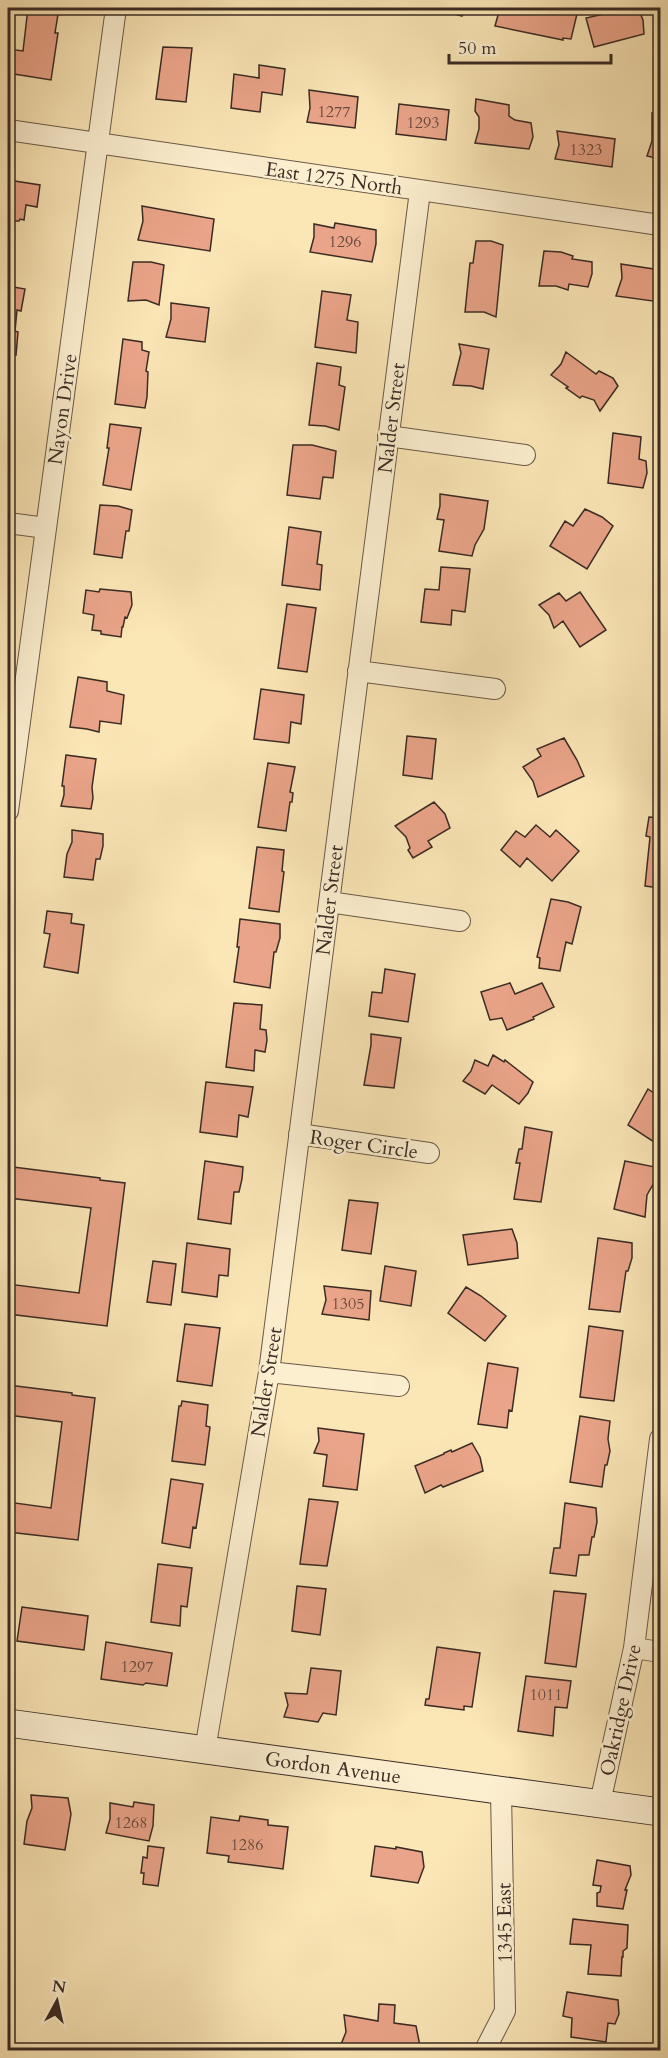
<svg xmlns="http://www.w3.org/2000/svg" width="668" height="2058" font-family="Cardo,serif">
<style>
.building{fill:#eaa489;stroke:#3a2b25;stroke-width:1.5}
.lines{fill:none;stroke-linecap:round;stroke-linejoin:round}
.street-casing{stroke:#6a5a49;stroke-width:22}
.secondary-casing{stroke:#3a2b25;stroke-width:29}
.street{stroke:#fcefd0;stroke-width:20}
.secondary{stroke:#fcefd0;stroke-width:27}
.labels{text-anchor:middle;stroke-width:5;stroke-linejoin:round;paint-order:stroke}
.number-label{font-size:16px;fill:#66493e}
.street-label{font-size:20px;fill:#3a2b25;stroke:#fcefd0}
</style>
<rect width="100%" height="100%" fill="#fbe6b6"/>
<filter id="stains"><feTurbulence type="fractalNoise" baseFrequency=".00333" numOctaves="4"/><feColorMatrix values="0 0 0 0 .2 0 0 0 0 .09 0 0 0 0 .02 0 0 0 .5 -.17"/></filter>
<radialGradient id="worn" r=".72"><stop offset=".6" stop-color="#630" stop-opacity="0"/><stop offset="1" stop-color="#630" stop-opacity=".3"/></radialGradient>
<path class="building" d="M28 8H59L55 33H58L51 80 8 73V49L23 51Z
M447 8H464L462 16 447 12Z
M500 8H559L570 10 569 13 577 14 571 39 563 38V40L495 26Z
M630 8H638L643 20 644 34 594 47 586 18Z
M163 47 192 48 186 102 156 99Z
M259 65 285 69 282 95 262 92 260 112 231 108 234 74 259 78Z
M309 90 358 97 355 128 307 122 310 108Z
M476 99 509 105V116L515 120 531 123 533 137 529 149 475 143 479 129V117L475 111Z
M399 104 449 110 446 140 396 134Z
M652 113 660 115V159L647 156 652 141Z
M557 131 615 139 612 167 555 159 559 145Z
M8 180 40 185 37 207 26 205 24 220 20 219 19 221H8Z
M142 206 214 219 210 251 138 240 143 221Z
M335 223 376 230V244L372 262 310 252 314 237V224L334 228Z
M476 241H491L503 245 496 317 484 312H465L470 263H473Z
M544 251 561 252 573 256 572 259 592 262V274L588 287 569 284 568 290 556 286H539Z
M133 262H151L164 265 159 305 146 300 128 301Z
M621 264 660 270V302L616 296 622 278Z
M8 286 25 289 21 311 17 310 15 331 18 332 16 355 8 353Z
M322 291 351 295 347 320 358 322 356 353 315 347Z
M171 303 209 308 205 342 166 337 171 319Z
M123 339 142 342V350L149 352 146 371 148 372 147 397 145 408 115 404Z
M459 344 489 349 483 389 471 386 453 385 461 353Z
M566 352 596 374 599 371 613 378 618 386 600 411 594 400 582 396 580 398 566 388 568 387 551 375 561 364Z
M317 363 341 367 339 385 345 387 339 430 325 426 309 425Z
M110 424 141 428 131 490 103 485 109 448H107Z
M613 433 641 437 639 459 646 461 647 473 643 488 608 483Z
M293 445H312L336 451 333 478 323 477 320 499 287 495Z
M440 494 488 501 484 529 475 545 472 556 439 551 444 520 437 519 440 506Z
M100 505 118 506 132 510 129 531H126L122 558 94 554Z
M585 509 602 517 613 526 587 569 550 546 565 521 573 526Z
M289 527 321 532 317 564 322 565 320 590 282 585Z
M441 567 470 569 465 612 452 610 451 625 421 622 425 589 439 590Z
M100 589 131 592 132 605 127 618 125 617 123 627H122L121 637 101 634V631L92 630 94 615 83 613 86 590 99 592Z
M580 592 606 630 580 647 563 621 554 628 549 615 539 605 559 593 566 601Z
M287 604 316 608 307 672 278 668Z
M78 677 107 682V691L124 695 121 724 100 721 99 732 87 729 70 727Z
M261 689 304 695 301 724 291 722 289 743 254 739Z
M407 736 436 739 432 779 403 775Z
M564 738 577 760 584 776 538 797 533 781 523 767 541 756 537 749Z
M66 755 96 759 92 787 93 798 91 809 61 806 64 795V786H62Z
M268 763 295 767 290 792 293 793 292 802H290L286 831 258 827Z
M434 802 445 814 450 828 428 841 432 847 413 858 408 850 410 848 406 837 395 826Z
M649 817 660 818V888L645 886 650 837 646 836Z
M536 825 550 837 556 830 579 851 552 881 527 858 520 867 501 850 516 831 525 837Z
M72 830 103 834V846L100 859H96L93 880 64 877 67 854 72 842Z
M257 847 284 850 282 871 284 872 279 912 249 908Z
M551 899 568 902 581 907 572 944 566 942 560 971 539 968 540 958 537 957Z
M47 911 72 914 71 923 84 925 78 973 44 967 50 934 44 933Z
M240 919 280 924V938L276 952H274L270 988 234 982 239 947H237Z
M385 969 415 974 408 1022 369 1016 372 992 382 993Z
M510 983 515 994 542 983 554 1007 533 1017 534 1019 507 1030 502 1018 490 1020 481 992Z
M234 1003 262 1005 260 1029 266 1030 267 1040 265 1052 255 1050 254 1071 226 1067Z
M371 1034 401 1038 394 1088 364 1085 371 1045Z
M493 1055 504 1062 505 1060 533 1082 528 1093 519 1104 492 1085 485 1094 463 1081 471 1071 475 1060 488 1066Z
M206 1082 253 1087 248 1117 239 1115 237 1137 200 1132Z
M660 1082V1138L657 1144 628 1125 648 1089 654 1093Z
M525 1127 552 1132 541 1202 514 1199 520 1163H516L519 1149H522Z
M205 1161 243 1167 242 1179 239 1192H234L231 1224 198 1219Z
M625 1161 655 1167V1181L647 1195 645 1217 614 1209Z
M13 1167 100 1178V1180L125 1183 107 1326 8 1314V1284L79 1293 91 1208 9 1198Z
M349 1200 378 1203 371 1254 342 1250Z
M512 1229 517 1243 518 1258 468 1265 463 1235Z
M598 1238 632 1243V1258L628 1271H626L620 1312 589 1309Z
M187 1243 230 1249 228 1276 219 1275 217 1297 182 1292Z
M153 1261 176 1264 171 1305 147 1302Z
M385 1266 416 1271 411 1306 380 1301Z
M324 1286 371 1291 369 1320 322 1314 326 1300Z
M466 1287 481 1296 506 1316 485 1341 448 1313Z
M185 1324 220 1328 212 1386 177 1381Z
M589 1326 623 1331 614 1401 580 1397Z
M488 1363 518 1368 512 1411 509 1410 507 1428 478 1424Z
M8 1385 72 1393V1395L95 1398 78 1540 8 1532V1502L51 1508 62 1422 8 1415Z
M182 1401 208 1405 206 1426 210 1427 205 1465 172 1461 179 1406H181Z
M580 1416 610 1421 608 1439 610 1451 607 1465H605L602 1487 570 1482Z
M318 1428 364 1434 357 1490 323 1486 327 1455 314 1453 319 1441Z
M472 1443 480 1457 483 1471 443 1487 441 1485 425 1493 415 1466 444 1454V1453L451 1450 452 1452Z
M171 1479 203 1484 196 1528 193 1527 190 1548 162 1543Z
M309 1499 338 1502 327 1566 300 1564Z
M565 1503 596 1508 597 1522 594 1537H592L589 1555H579L576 1576 550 1573 554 1548H560Z
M158 1564 192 1568 187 1607 181 1606 180 1626 151 1622Z
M297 1586 326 1589 320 1635 292 1631Z
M554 1591 586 1594 576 1667 545 1663Z
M8 1605H14L10 1640H8Z
M22 1607 88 1616 84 1650 17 1641Z
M106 1642 172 1653 167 1686 146 1683 143 1685 101 1679Z
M437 1647 480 1653 472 1707 464 1706V1710L425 1705 426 1699H429Z
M311 1668 341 1671 336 1715 323 1713 318 1722 284 1717 288 1705 285 1693 307 1694Z
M526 1676 571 1681 567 1708 555 1707 553 1736 518 1731Z
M31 1795 68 1798 71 1814 65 1850 24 1844 27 1821 32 1808Z
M134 1802 154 1805 153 1826 149 1841 106 1833 110 1819V1803L133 1807Z
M240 1816 268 1820V1825L288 1827 283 1869 228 1862 229 1856 207 1853 211 1817 239 1821Z
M148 1846 164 1848 158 1886 143 1884 144 1873H141L143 1857 147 1858Z
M375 1846 396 1849V1847L422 1852 424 1867 418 1883 371 1876Z
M597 1860 630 1866 631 1875 625 1890H627L623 1909 597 1906V1893L600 1892 601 1886 593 1885Z
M573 1919 628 1925 627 1948 623 1951V1957H622L621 1976 588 1974 591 1945 570 1944Z
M567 1992 618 2000 619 2014 615 2024 608 2023 606 2042 571 2037 572 2018 563 2016Z
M379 2004 395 2005 394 2023 416 2026 420 2046 418 2050H359L340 2047 346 2032 344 2015 378 2021Z
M216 2045 239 2050H243H200L201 2048 215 2050Z"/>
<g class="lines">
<g class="street-casing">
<path id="street" d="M8 130 660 225
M388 436 525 455
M8 523 46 528
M358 671 495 689
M8 811 116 8
M329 902 460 921
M299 1134 429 1153
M269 1372 399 1386
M634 1648 660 1652
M205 1750 269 1372 420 191
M600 1803 634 1648 660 1439
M485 2050 505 2011 501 1791"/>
</g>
<g class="secondary-casing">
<g id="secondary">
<path id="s1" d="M8 1723 660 1812"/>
</g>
</g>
<use href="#street" class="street"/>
<use href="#secondary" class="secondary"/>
</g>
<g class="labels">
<g class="number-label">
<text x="334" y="117">1277</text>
<text x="423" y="128">1293</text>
<text x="586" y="155">1323</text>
<text x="345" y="247">1296</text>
<text x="348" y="1309">1305</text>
<text x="137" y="1672">1297</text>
<text x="546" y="1700">1011</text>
<text x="131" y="1828">1268</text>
<text x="247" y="1850">1286</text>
</g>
<g class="street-label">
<text transform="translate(334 178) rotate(8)" y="7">East 1275 North</text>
<text transform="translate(62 409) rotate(-82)" y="7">Nayon Drive</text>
<text transform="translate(391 418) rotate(-83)" y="7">Nalder Street</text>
<text transform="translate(329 900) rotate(-83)" y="7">Nalder Street</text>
<text transform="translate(364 1144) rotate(8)" y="7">Roger Circle</text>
<text transform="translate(266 1382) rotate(-81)" y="7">Nalder Street</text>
<text transform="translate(620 1710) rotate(-78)" y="7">Oakridge Drive</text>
<text dy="7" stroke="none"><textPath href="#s1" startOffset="328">Gordon Avenue</textPath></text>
<text transform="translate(504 1923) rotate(-91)" y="7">1345 East</text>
</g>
</g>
<rect width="668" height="2058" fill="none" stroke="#fbe6b6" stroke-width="30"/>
<rect x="9" y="9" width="650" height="2040" fill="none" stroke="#3a2b25" stroke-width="3"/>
<rect x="15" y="15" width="638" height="2028" fill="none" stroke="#3a2b25" stroke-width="1.5"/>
<g transform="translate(57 2001) rotate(8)" stroke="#fcefd0" stroke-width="4.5" paint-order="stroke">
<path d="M0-4.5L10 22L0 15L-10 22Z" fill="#3a2b25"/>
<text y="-9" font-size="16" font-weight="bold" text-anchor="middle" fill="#3a2b25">N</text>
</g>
<path d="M449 54v9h162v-9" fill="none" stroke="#3a2b25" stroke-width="3"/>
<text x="458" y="54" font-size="18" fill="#3a2b25" stroke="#fcefd0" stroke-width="4.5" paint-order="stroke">50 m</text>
<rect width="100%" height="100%" filter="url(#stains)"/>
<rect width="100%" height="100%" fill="url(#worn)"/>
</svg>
